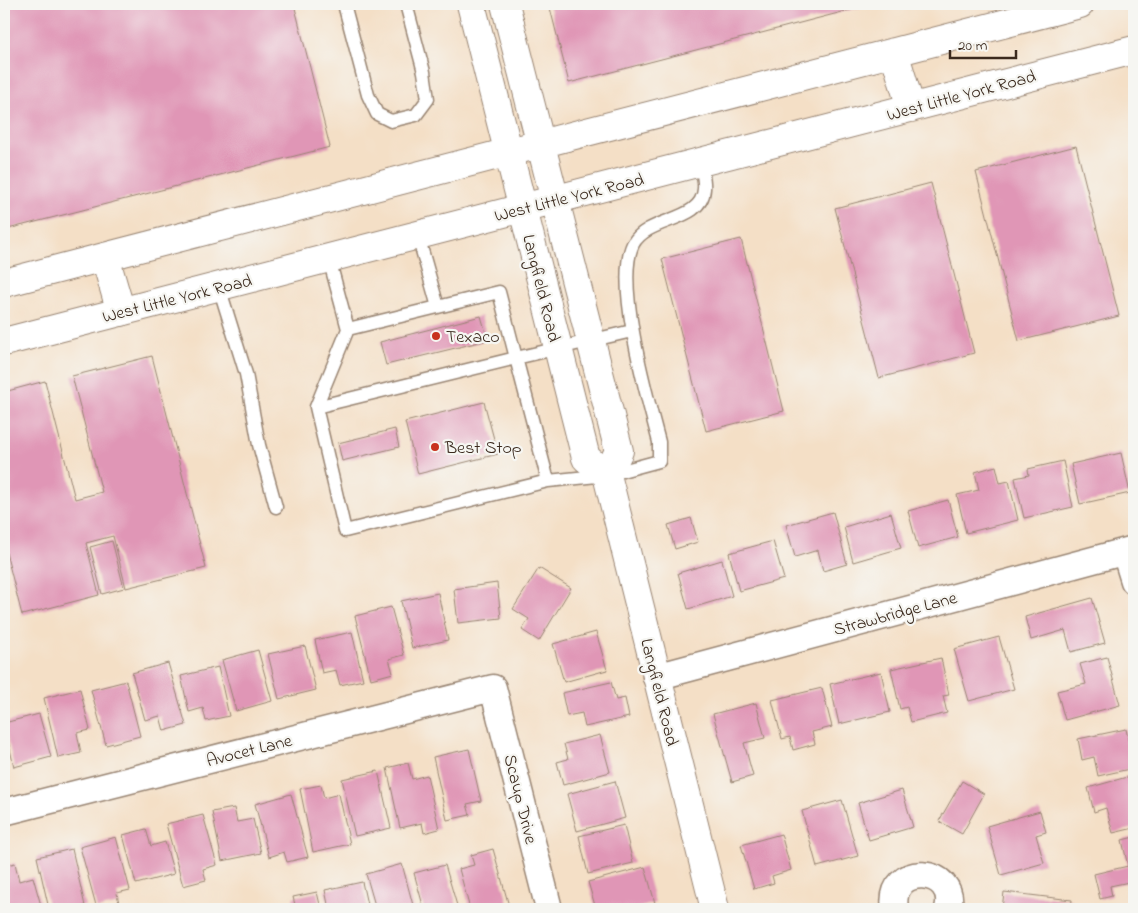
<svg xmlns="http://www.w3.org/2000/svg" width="1138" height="913" font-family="'Indie Flower',sans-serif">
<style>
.building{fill:#e096b6}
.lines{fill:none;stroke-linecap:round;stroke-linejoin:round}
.lane-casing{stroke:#988472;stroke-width:15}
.street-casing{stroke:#988472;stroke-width:29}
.secondary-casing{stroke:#988472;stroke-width:30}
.lane{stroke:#fff;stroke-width:12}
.street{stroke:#fff;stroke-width:26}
.secondary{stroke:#fff;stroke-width:28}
.poi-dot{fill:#c8321e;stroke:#f6f6f2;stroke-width:2}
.labels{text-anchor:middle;stroke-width:4.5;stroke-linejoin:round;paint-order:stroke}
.street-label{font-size:18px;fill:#3b2a1e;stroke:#f6f6f2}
.poi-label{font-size:18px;fill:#3b2a1e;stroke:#f6f6f2;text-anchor:start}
</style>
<rect width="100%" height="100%" fill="#f6f6f2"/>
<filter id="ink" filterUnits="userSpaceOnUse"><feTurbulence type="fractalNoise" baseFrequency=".02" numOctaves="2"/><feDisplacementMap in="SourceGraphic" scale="10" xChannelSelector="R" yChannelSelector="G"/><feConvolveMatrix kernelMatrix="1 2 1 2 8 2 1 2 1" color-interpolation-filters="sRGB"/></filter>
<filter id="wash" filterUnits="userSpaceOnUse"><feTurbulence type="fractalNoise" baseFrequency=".0096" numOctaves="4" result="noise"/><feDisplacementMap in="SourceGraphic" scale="20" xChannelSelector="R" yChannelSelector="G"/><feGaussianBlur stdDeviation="1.12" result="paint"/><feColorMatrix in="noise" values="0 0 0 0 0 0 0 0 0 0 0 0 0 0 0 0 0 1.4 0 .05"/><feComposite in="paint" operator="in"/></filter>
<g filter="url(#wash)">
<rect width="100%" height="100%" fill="#f4dfc6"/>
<g id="blocks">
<path class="building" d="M4 4H294L330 147 4 230Z
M549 4H873L569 83Z
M1076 146 1119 316 1019 341 976 172Z
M931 183 974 353 879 378 835 208Z
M741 239 784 411 706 431 662 259Z
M481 316 488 340 386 365 380 342Z
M152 356 206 568 126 588 113 536 86 543 99 595 22 615 4 545V392L45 381 75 499 102 492 72 376Z
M484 402 498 454 418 474 405 422Z
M395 429 399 447 342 461 338 443Z
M1121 453 1130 493 1080 504 1071 464Z
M1063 461 1073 507 1024 518 1015 478 1029 475 1028 469Z
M996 466 1000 483 1009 481 1018 520 966 533 957 495 979 490 975 472Z
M948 500 958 537 918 548 908 511Z
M833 512 847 564 823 571 818 550 795 557 786 525Z
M891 513 901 548 853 562 844 527Z
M691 518 698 542 675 549 668 525Z
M112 541 124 588 102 594 90 547Z
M773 541 784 579 739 591 729 553Z
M722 560 732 596 688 609 678 573Z
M539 568 571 588 539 641 522 630 529 619 513 609Z
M497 583 501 618 458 623 454 589Z
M438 593 448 640 412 648 401 601Z
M1092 598 1105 643 1071 652 1065 630 1031 640 1025 617Z
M391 607 404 655 389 659 393 673 371 679 355 616Z
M352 632 363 680 340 685 336 670 322 673 315 640Z
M596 632 607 670 564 682 553 644Z
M999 637 1014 689 969 701 954 649Z
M305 646 316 690 279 699 268 654Z
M258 650 272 701 236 711 222 660Z
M1107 657 1120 705 1065 720 1057 691 1086 684 1080 664Z
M941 658 949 695 943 696 947 713 911 722 907 707 900 709 891 669Z
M168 663 186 725 164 731 160 716 145 720 132 673Z
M218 667 229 716 206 721 203 708 189 712 181 676Z
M881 672 890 712 839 724 830 684Z
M126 681 140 736 106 745 91 690Z
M611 682 616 700 625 698 629 717 585 727 582 713 567 716 562 693Z
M822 688 832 727 812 732 815 744 793 750 790 737 782 739 772 700Z
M80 689 90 730 77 733 81 753 58 758 44 698Z
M756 703 765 738 744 743 753 776 732 782 713 714Z
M39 714 51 757 14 767 4 723Z
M1126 729 1134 768 1098 776 1094 757 1082 760 1078 739Z
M600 735 610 772 563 785 557 762 568 759 564 744Z
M469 749 481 801 467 804 470 815 447 820 433 757Z
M408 763 412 779 427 775 439 829 424 833 422 823 400 828 387 768Z
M378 771 391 828 355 836 342 779Z
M1134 775V828L1113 833 1106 808 1094 812 1088 788Z
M615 781 625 818 577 831 567 794Z
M962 781 984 794 962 834 939 821Z
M321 785 324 798 339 794 350 844 313 852 300 789Z
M902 790 913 827 869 840 858 803Z
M291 794 308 857 287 862 284 852 269 857 255 804Z
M842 800 858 856 817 867 802 811Z
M234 808 237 822 253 819 261 853 222 861 212 812Z
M1040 811 1046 832 1036 835 1044 863 1001 875 987 826Z
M203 815 217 865 203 869 206 880 183 886 166 824Z
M624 825 633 863 588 874 579 836Z
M146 829 151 846 165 842 174 874 136 884 123 835Z
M781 834 791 870 772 876 774 883 754 889 741 845Z
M116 837 130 890 117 893 119 904 97 909 80 847Z
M1134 837V881L1110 886 1112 896 1100 899 1094 874 1128 866 1122 840Z
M72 849 85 906 70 909H49L37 857Z
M493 849 509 906 497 909H470L459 869 474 865 471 855Z
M15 863 19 881 33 877 42 909H4V866Z
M402 864 414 909H376L366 874Z
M445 865 458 909H424L414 873Z
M645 867 655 903 634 909H596L588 882Z
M362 882 368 909H329L325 890Z
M317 892 321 909H296L293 897Z
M1004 892 1072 900 1071 909H1002Z"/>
</g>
</g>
<g filter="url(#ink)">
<use href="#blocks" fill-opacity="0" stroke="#988472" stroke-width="1"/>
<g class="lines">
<g class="lane-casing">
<path id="lane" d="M344 4 368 95 377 114 391 121 416 115 428 99 424 72 406 4
M418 236 438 307
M329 259 348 329 316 407 345 531 548 481 607 475 659 461V442C648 400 614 283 633 244 648 216 702 223 704 189 705 181 702 171 701 163
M219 287 246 374 259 445 276 507
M348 329 499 292 516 358 632 331
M316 407 516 358 548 481"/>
</g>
<g class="street-casing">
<path id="street" d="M1125 552 1134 581
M656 677 1134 549
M4 812 493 688 549 909
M895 909C887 861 959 867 948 909"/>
</g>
<g class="secondary-casing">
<path id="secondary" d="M471 4 586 458 607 475 715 909
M505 4 619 451 607 475
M894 52 911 108
M105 257 121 312
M4 283 1080 4
M4 342 1134 50"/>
</g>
<use href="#lane" class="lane"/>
<use href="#street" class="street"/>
<use href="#secondary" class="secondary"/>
</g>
</g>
<g class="poi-dot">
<circle cx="436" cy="336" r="5"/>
<circle cx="435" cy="447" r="5"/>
</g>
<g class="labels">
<g class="street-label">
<text transform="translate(961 95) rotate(-15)" y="6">West Little York Road</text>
<text transform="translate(569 197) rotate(-14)" y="6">West Little York Road</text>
<text transform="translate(542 288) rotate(76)" y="6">Langfield Road</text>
<text transform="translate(177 298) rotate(-14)" y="6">West Little York Road</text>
<text transform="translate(895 613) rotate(-15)" y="6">Strawbridge Lane</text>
<text transform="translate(660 692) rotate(76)" y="6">Langfield Road</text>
<text transform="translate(249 750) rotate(-14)" y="6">Avocet Lane</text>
<text transform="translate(521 799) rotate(76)" y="6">Scaup Drive</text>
</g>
<g class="poi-label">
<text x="446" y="342">Texaco</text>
<text x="445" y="453">Best Stop</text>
</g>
</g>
<rect width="1138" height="913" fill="none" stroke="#f6f6f2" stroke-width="20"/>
<path d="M950 50v8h66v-8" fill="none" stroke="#3b2a1e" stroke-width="2.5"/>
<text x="958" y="50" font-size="15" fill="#3b2a1e" stroke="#f6f6f2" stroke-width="4" paint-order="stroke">20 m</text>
</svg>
